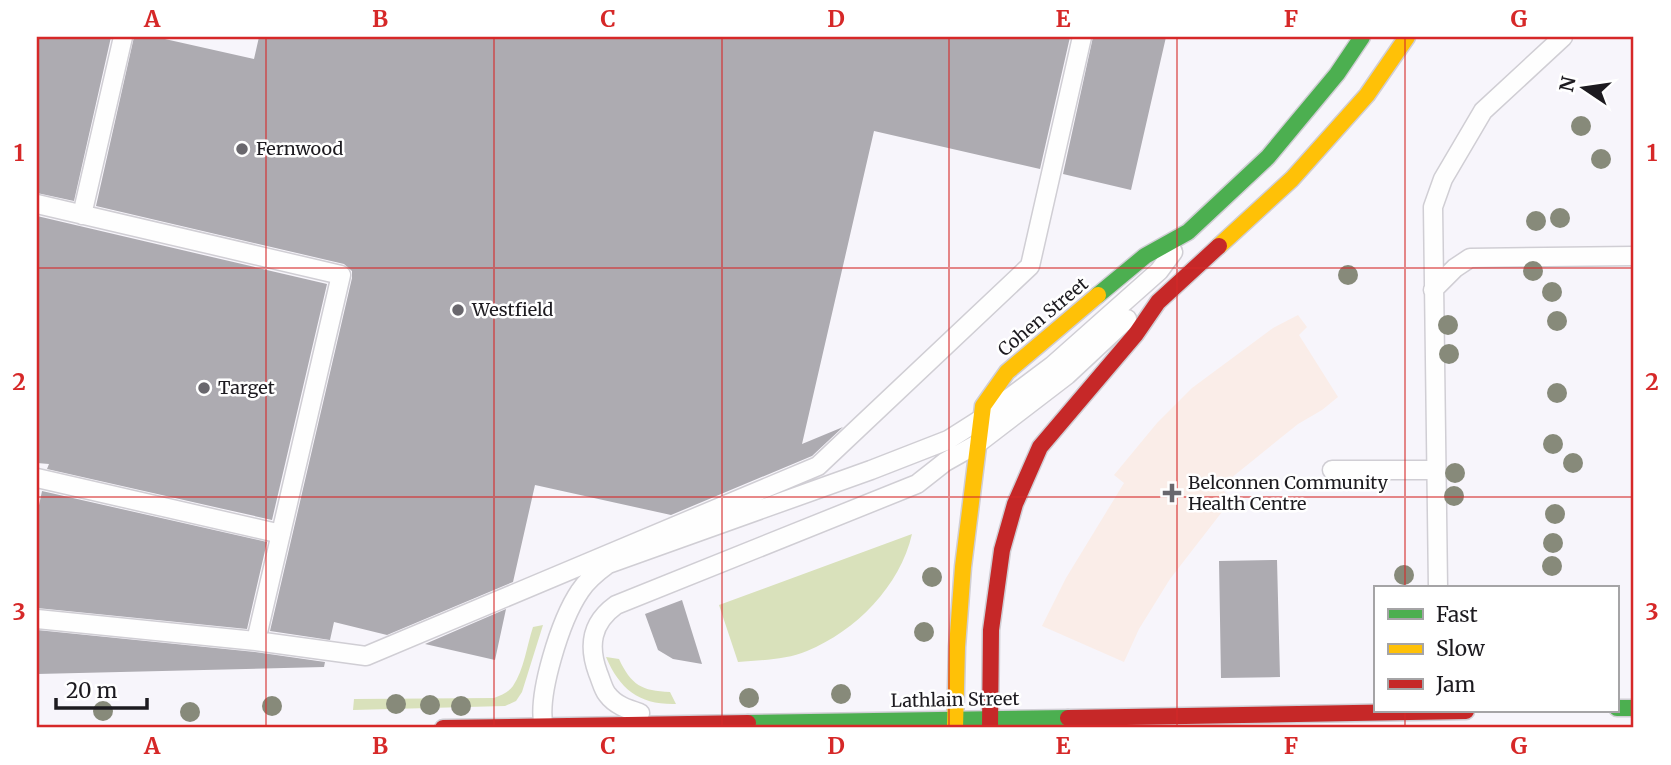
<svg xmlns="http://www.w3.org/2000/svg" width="1671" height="765" font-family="Merriweather,serif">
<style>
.medical{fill:#faede8}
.green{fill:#d9e1bb}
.building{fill:#adabb1}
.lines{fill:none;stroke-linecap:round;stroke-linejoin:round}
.lane-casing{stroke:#d0ced4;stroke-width:21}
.fast-casing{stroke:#d0ced4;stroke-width:19}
.slow-casing{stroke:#d0ced4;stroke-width:19}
.jam-casing{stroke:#d0ced4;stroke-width:19}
.lane{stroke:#fefefe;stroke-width:18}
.fast{stroke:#4caf50;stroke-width:16}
.slow{stroke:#ffc107;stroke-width:16}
.jam{stroke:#c62828;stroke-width:16}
.tree{fill:#878a7a}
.grid{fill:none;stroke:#d62828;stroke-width:2;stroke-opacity:0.55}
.poi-dot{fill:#69676d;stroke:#fff;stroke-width:2.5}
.labels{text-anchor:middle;stroke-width:5;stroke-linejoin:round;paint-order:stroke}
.poi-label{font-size:18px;fill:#1d1b20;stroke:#fff;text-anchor:start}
.street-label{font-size:18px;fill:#1d1b20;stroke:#fff}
.neatline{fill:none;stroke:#d62828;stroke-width:2.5}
.grid-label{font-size:23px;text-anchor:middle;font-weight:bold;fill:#d62828}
</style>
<rect width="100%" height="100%" fill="#f7f5fb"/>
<path class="medical" d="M1298 315 1307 327 1299 335 1338 397 1322 410 1298 424 1220 487 1232 499 1170 579 1139 629 1124 662 1042 626 1066 578 1124 483 1114 475 1157 423 1192 388 1273 328Z"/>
<path class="green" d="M912 534C900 586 856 631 807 651 786 660 760 660 738 662L719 605Z
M543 625 522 692 516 701 505 706 353 710 354 699 494 698C501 695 508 693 513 686 524 670 527 645 533 627Z
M606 657 619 659C631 685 642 691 670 692L676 704C640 705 620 690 606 657Z"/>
<path class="building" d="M37 37H111L74 201 37 193Z
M134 37H156L254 59 259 37H1070L1040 169 874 131 802 444 843 427 812 456 671 515 535 485 513 582 387 635 334 622 330 640 270 631 352 278V271L344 264 96 206Z
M1093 37H1166L1131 190 1063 174Z
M37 216 327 284 272 520 47 469 49 464 37 463Z
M42 491 267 542 247 629 37 608V515Z
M1277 560 1280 677 1221 678 1219 561Z
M682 600 702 664 673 659 658 650 645 614Z
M506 609 495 660 425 644Z
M37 630 255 652 325 662 324 667 37 674Z"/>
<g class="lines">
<g class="lane-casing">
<path id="lane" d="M37 204 341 275 256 641
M82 215 123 37
M1433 290 1455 268 1470 258 1634 256
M1332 470H1435
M37 478 281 534
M1438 588 1433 207 1443 179 1483 111 1563 37
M37 619 256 641 366 656 818 466 1030 266 1082 37
M640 713C627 709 615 705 607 694 603 689 601 680 598 673 588 646 591 623 616 605L917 484 945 462 977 444 1067 375 1127 319
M544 728C536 696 561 619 580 591 587 580 597 572 608 564L871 470 948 440 981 419 1052 366 1159 271 1173 252"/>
</g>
<g class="fast-casing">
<path id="fast" d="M1098 295 1145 256 1188 232 1268 157 1337 74 1362 37
M1617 708H1634
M748 723 1068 718"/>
</g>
<g class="slow-casing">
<path id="slow" d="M1219 246 1292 179 1367 95 1407 37
M955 728 957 647 963 567 983 406 1007 372 1098 295"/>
</g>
<g class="jam-casing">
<path id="jam" d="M1068 718 1466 711
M443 728 748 723
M990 728 991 630 1002 550 1015 504 1040 447 1136 334 1158 302 1219 246"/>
</g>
<use href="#lane" class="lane"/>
<use href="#fast" class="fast"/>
<use href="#slow" class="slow"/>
<use href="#jam" class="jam"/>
</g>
<g class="tree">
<circle cx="1581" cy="126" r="10"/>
<circle cx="1601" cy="159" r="10"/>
<circle cx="1560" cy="218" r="10"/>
<circle cx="1536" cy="221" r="10"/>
<circle cx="1533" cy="271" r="10"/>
<circle cx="1348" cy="275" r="10"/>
<circle cx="1552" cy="292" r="10"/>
<circle cx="1557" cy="321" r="10"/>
<circle cx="1448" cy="325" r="10"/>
<circle cx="1449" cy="354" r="10"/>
<circle cx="1557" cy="393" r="10"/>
<circle cx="1553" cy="444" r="10"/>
<circle cx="1573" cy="463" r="10"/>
<circle cx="1455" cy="473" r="10"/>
<circle cx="1454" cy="496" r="10"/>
<circle cx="1555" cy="514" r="10"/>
<circle cx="1553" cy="543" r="10"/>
<circle cx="1552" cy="566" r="10"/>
<circle cx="1404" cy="575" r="10"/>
<circle cx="932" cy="577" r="10"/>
<circle cx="924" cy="632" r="10"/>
<circle cx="841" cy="694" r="10"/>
<circle cx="749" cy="698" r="10"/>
<circle cx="396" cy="704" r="10"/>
<circle cx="430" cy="705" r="10"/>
<circle cx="272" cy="706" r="10"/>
<circle cx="461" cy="706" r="10"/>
<circle cx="103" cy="711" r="10"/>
<circle cx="190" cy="712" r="10"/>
</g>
<path class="grid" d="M266 37V728M494 37V728M722 37V728M949 37V728M1177 37V728M1405 37V588M37 268H1634M37 497H1634M1405 711V728"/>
<g class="poi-dot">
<circle cx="242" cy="149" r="7"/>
<circle cx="458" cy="310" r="7"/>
<circle cx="204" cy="388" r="7"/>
<path d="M1168.5 482.5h7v7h7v7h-7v7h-7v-7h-7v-7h7z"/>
</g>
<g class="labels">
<g class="poi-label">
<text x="256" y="155">Fernwood</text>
<text x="472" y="316">Westfield</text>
<text x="218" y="394">Target</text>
<text x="1188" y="489">Belconnen Community<tspan x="1188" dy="21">Health Centre</tspan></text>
</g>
<g class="street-label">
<text transform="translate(1043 317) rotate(-40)" y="6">Cohen Street</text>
<text transform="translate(955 700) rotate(-1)" y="6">Lathlain Street</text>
</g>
</g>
<rect width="1671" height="765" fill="none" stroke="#ffffff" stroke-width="77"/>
<rect x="1374" y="586" width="245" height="126" fill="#ffffff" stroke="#a5a4a6" stroke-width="2"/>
<rect x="1388" y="609" width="35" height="10" fill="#4caf50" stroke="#a5a4a6" stroke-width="2"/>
<text x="1436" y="622" font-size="21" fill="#1d1b20">Fast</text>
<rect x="1388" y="644" width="35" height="10" fill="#ffc107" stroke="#a5a4a6" stroke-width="2"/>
<text x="1436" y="656" font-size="21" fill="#1d1b20">Slow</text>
<rect x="1388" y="679" width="35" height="10" fill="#c62828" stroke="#a5a4a6" stroke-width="2"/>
<text x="1436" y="692" font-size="21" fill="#1d1b20">Jam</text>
<g transform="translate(1584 88) rotate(283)" stroke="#ffffff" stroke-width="5" paint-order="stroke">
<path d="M0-5L12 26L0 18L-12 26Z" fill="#1d1b20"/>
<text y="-10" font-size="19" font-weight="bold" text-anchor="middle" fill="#1d1b20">N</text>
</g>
<path d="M56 698v10h91v-10" fill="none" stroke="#1d1b20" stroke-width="3.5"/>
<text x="66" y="698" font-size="21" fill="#1d1b20" stroke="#ffffff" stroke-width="5" paint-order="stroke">20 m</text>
<rect x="38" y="38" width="1594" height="688" class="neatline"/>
<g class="grid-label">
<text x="152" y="27">A</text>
<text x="380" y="27">B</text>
<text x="608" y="27">C</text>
<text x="836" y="27">D</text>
<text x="1063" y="27">E</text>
<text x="1291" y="27">F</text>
<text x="1519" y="27">G</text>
<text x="19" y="161">1</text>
<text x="1652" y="161">1</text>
<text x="19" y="390">2</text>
<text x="1652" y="390">2</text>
<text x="19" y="620">3</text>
<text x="1652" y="620">3</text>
<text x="152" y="754">A</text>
<text x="380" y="754">B</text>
<text x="608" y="754">C</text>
<text x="836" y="754">D</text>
<text x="1063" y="754">E</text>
<text x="1291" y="754">F</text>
<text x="1519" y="754">G</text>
</g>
</svg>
